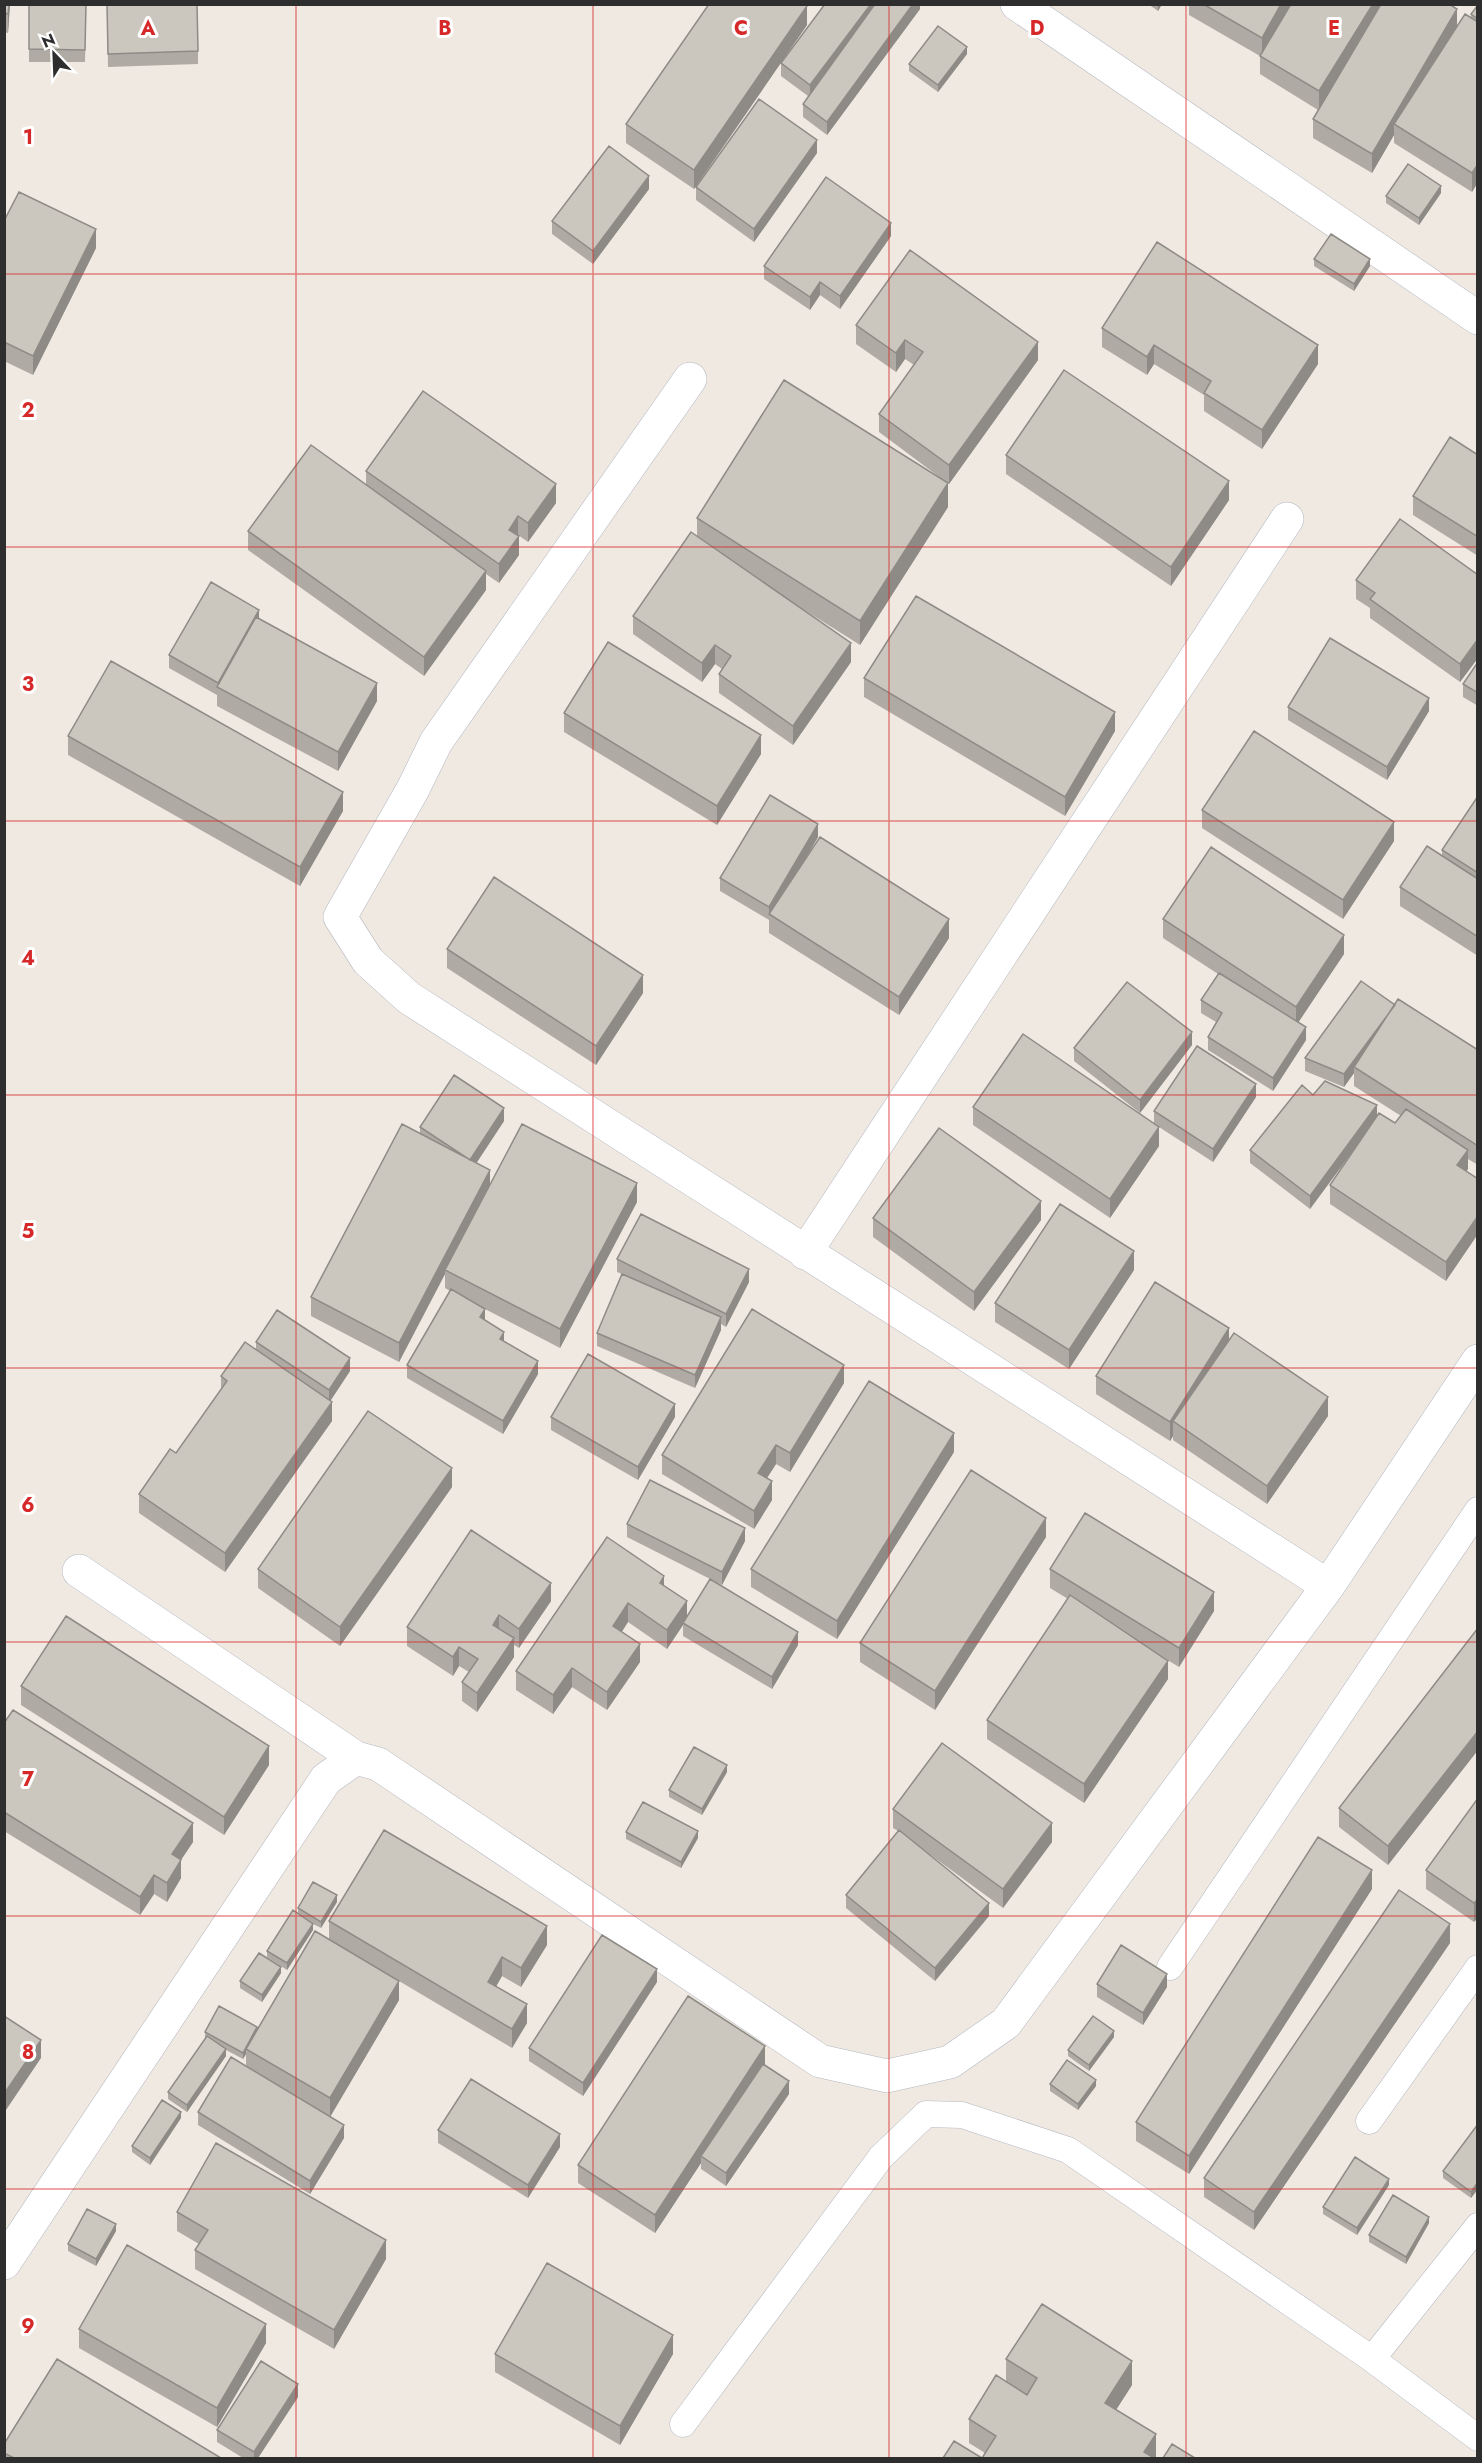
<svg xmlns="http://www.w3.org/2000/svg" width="1482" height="2463" font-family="Jost,sans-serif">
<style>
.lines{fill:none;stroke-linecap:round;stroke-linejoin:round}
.lane-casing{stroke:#b4b7c1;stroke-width:27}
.street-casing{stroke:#b4b7c1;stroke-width:34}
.lane{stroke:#fff;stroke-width:26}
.street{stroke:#fff;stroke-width:33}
.wall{fill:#afaba4}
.shaded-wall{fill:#8e8b86}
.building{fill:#cbc7bf;stroke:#8e8b86;stroke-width:1.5}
.grid{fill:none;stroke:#d62828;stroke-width:1.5;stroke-opacity:0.55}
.grid-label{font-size:20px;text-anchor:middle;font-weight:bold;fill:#d62828;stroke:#fff;stroke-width:6;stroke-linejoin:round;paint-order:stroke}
</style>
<rect width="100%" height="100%" fill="#efe9e1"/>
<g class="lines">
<g class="lane-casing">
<path id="lane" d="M1170 1967 1478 1510
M1369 2121 1478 1968
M1372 2359 1478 2226
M683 2424 881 2157 926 2114 962 2115 1068 2150 1372 2359 1478 2438"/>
</g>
<g class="street-casing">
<path id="street" d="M1017 4 1478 318
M690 379 436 742 413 789 340 917 368 961 409 998 1328 1586
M805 1253 1287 519
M79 1571 356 1758
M4 2263 326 1779 356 1758 378 1764 820 2061 887 2076 950 2062 1006 2023 1328 1586 1478 1361"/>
</g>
<use href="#lane" class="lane"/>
<use href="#street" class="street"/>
</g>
<path class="wall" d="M4 4H10L8 33 4 32Z
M29 4H86L85 62H29Z
M107 4 198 51V64L108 67Z
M920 4V9L827 135 803 117V104L808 96 781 76V63Z
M1148 4H1162L1158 11Z
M1189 4H1449L1457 27 1471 18V14L1478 5V182L1472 192 1394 143V135L1372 173 1313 138V119L1318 110 1260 74V56L1189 15Z
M807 25 694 189 626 143V124Z
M967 54 938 92 909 71V64Z
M817 153 754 242 696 200V187Z
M649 189 593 264 552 234V221Z
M1441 193 1419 225 1386 203V196Z
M4 221 96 248 33 375 4 361Z
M891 236 840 309 820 295 810 310 764 279V266Z
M1314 259 1370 266 1354 291 1314 266Z
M856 325 1038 360 949 484 948 483V507L860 645 787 599 851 662 793 745 719 693V674L722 669 715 664 702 682 633 634V616L697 536V518L946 482 879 432V414L914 365 905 359 896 372 856 344Z
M1102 328 1318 364 1262 449 1204 411V395L1154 364 1147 375 1102 347Z
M1006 455 1229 500 1171 586 1006 474Z
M1478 455V556L1413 515V496Z
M366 471 556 503 528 542 518 535 519 555 499 583 486 574V590L424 676 248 550V531L366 484Z
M1478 575V658L1460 682 1370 618V608L1356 599V580Z
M259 619 377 701 338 771 217 706V695L169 668V655Z
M1478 662V706L1463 697V684Z
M864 678 1115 731 1065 816 864 697Z
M1288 707 1429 711 1387 780 1288 720Z
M564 713 761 754 717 825 564 732Z
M68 736 343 811 300 886 68 755Z
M1478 796V956L1400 906V887L1442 856V850Z
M1202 810 1394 841 1343 919 1202 828Z
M818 837 807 857 949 938 899 1015 769 933V920L720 891V878Z
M1163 919 1344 954 1298 1022 1306 1040 1273 1091 1208 1050V1037L1216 1022 1201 1013V1000L1218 974 1163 938Z
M447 949 643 993 596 1065 447 968Z
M1395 1005 1478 1050V1165L1468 1159V1169L1466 1171 1446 1281 1330 1204V1185L1356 1147 1310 1209 1250 1163V1150L1313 1095 1377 1115 1395 1123 1401 1116 1354 1086V1073L1344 1087 1305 1071V1058Z
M1192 1045 1140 1113 1074 1061V1048Z
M1256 1097 1213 1162 1159 1127V1146L1110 1218 973 1125V1107L1154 1123V1111Z
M504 1121 476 1163 490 1185 637 1202 560 1348 485 1309V1321L504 1341 538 1374 503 1434 407 1378V1365L450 1291 445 1288V1274L399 1362 311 1316V1297L420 1134V1127Z
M873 1218 1041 1220 974 1311 873 1237Z
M617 1259 749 1282 726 1327 721 1324V1330L695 1388 597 1346V1333L622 1274 617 1272Z
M1134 1270 1069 1369 995 1322V1303Z
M1229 1339 1328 1416 1267 1504 1173 1440V1436L1170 1441 1096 1394V1376Z
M256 1342 350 1371 330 1401 332 1421 225 1572 139 1513V1494L176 1453 221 1389V1376L256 1349Z
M844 1383 790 1472 776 1464 767 1478 772 1500 754 1529 662 1474V1455Z
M551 1417H675L638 1480 551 1430Z
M954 1452 837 1639 751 1587V1569Z
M452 1487 340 1646 258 1588V1569Z
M627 1524 745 1541 722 1585 627 1537Z
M607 1537 664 1586 687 1617 798 1645 772 1689 683 1636V1625L667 1649 628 1622 622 1632 640 1662 607 1710 572 1687 553 1714 516 1690V1671Z
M1046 1537 935 1710 860 1662V1643Z
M1050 1569 1214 1611 1179 1667 1156 1653 1168 1679 1084 1803 987 1739V1720L1068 1599 1050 1588Z
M551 1601 519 1648 514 1645V1657L477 1712 462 1701V1682L469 1672 459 1666 453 1676 407 1646V1627Z
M1478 1628V1750L1388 1865 1339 1827V1808Z
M21 1686 269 1765 224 1835 21 1705Z
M4 1723 193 1842 181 1860V1878L167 1902 154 1894 140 1915 4 1831Z
M727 1772 702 1815 669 1797V1790Z
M1478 1798 1474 1922 1426 1889V1870Z
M893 1809 1052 1842 1003 1908 917 1845 989 1916 935 1981 846 1908V1895L898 1831 893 1828Z
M626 1832 698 1838 681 1868 626 1839Z
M1372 1889 1189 2174 1136 2141V2122Z
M337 1902 321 1928 311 1923 313 1930 287 1970 267 1957V1951L298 1914V1908Z
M329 1921 547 1945 521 1987 502 1976 496 1987 527 2023 512 2048 399 1981V2000L330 2117 344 2138 310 2194 198 2125V2112L246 2066V2054L243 2059 226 2050V2056L187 2112 168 2099V2092L205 2039V2032L257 2029 329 1940Z
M1450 1943 1254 2230 1204 2197V2178Z
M281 1973 262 2002 240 1988V1981Z
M657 1982 583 2096 529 2061V2048Z
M1097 1984 1167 1987 1143 2025 1097 1997Z
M1114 2037 1089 2071 1068 2056V2050Z
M765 2065 789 2094 726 2186 701 2169V2163L655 2233 578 2183V2165Z
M1050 2084 1096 2086 1078 2110 1050 2091Z
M181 2118 150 2165 132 2152V2146Z
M1478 2124V2189L1471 2198 1443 2178V2171Z
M438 2130 560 2147 528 2198 438 2143Z
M1389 2185 1357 2235 1323 2214V2207Z
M177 2212 386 2259 334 2349 195 2269V2250L199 2244 177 2231Z
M1429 2223 1406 2264 1369 2242V2235Z
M116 2231 96 2266 68 2251V2244Z
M79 2329 266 2343 217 2427 79 2348Z
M495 2354H673L620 2445 495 2372Z
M1006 2359 1132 2385 1116 2410 1156 2458H982L985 2453 969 2443V2419L1006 2382Z
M298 2397 258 2458H243L217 2442V2430Z
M4 2444 221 2458H4Z"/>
<path class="shaded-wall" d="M9 4H10L8 33V14Z
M871 4H880L810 98V85Z
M913 4H920V9L827 135V122Z
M1158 4H1162L1158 11Z
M1281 4H1292L1262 57V38Z
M1373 4H1384L1319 110V91Z
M807 6V25L694 189V170Z
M1457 9V28L1394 124V135L1372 173V154Z
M967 47V54L938 92V85Z
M817 140V153L754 242V229Z
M1478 164V182L1472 192V173Z
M649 176V189L593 264V251Z
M1441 186V193L1419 225V218Z
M891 223V236L840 309V296Z
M96 229V248L33 375V356Z
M1370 259V266L1354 291V284Z
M820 282V295L810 310V297Z
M905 340V359L896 372V353Z
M1038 342V360L949 484V465Z
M1154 345V364L1147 375V357Z
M1318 345V364L1262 449V430Z
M1229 481V500L1171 586V567Z
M948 483V507L860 645V621Z
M556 484V503L528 542V523Z
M518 516V535L509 548V530Z
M519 536V555L499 583V564Z
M486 571V590L424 676V657Z
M259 610V623L218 687V683Z
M1478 639V658L1460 682V664Z
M851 643V662L793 745V726Z
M715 645V664L702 682V663Z
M377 683V701L338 771V752Z
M1429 698V711L1387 780V767Z
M1115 712V731L1065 816V797Z
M761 735V754L717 825V806Z
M343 792V811L300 886V867Z
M1394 822V841L1343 919V900Z
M818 824V837L771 916 769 914V907Z
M949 919V938L899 1015V997Z
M1344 935V954L1296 1026V1007Z
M643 975V993L596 1065V1046Z
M1395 1005 1354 1067V1073L1344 1087V1074Z
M1306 1027V1040L1273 1091V1078Z
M1192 1032V1045L1140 1113V1100Z
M1256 1084V1097L1213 1162V1149Z
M1377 1105V1118L1310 1209V1196Z
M504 1108V1121L470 1173V1160Z
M1159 1127V1146L1110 1218V1199Z
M1468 1150V1169L1457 1184V1165Z
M490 1170V1189L445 1270V1274L399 1362V1343Z
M637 1183V1202L560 1348V1329Z
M1041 1201V1220L974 1311V1292Z
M1478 1216V1234L1446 1281V1262Z
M1134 1251V1270L1069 1369V1350Z
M749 1269V1282L726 1327V1314Z
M485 1309V1322L480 1317Z
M721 1317V1330L695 1388V1375Z
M1229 1328V1347L1173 1421V1436L1170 1441V1422Z
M504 1332V1345L500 1339Z
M350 1358V1371L329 1403V1390Z
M538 1361V1374L503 1434V1421Z
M844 1365V1383L790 1472V1453Z
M1328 1397V1416L1267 1504V1486Z
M332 1402V1421L225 1572V1553Z
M675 1404V1417L638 1480V1467Z
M954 1433V1452L837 1639V1621Z
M776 1445V1464L758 1492V1473Z
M452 1468V1487L340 1646V1627Z
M772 1481V1500L754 1529V1511Z
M1046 1518V1537L935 1710V1691Z
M745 1528V1541L722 1585V1572Z
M664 1576V1595L660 1583Z
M551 1583V1601L519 1648V1629Z
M1214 1592V1611L1179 1667V1648Z
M687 1601V1620L683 1623V1625L667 1649V1630Z
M628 1603V1622L613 1644V1626Z
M499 1615V1634L493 1625Z
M798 1632V1645L772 1689V1677Z
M514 1638V1657L477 1712V1693Z
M640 1644V1662L607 1710V1692Z
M459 1647V1666L453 1676V1657Z
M1168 1661V1679L1084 1803V1784Z
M572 1668V1687L553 1714V1695Z
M1478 1731V1750L1388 1865V1846Z
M269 1746V1765L224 1835V1817Z
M727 1765V1772L702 1815V1809Z
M193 1823V1842L172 1873V1854Z
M1052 1823V1842L1003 1908V1889Z
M698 1831V1838L681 1868V1862Z
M181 1860V1878L167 1902V1883Z
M1372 1870V1889L1189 2174V2156Z
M154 1875V1894L140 1915V1897Z
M337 1895V1902L321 1928V1922Z
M1478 1899V1918L1474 1922V1903Z
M989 1903V1916L935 1981V1968Z
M313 1924V1930L287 1970V1963Z
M1450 1924V1943L1254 2230V2212Z
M547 1926V1945L521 1987V1968Z
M502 1957V1976L488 2000V1982Z
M281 1967V1973L262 2002V1995Z
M657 1969V1982L583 2096V2083Z
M1167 1974V1987L1143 2025V2013Z
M399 1981V2000L330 2117V2098Z
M527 2004V2023L512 2048V2029Z
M257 2027V2033L246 2049V2054L243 2059V2053Z
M1114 2031V2037L1089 2071V2065Z
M41 2040V2058L4 2113V2094Z
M765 2046V2065L704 2158 701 2156V2163L655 2233V2215Z
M226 2049V2056L187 2112V2105Z
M1096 2080V2086L1078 2110V2104Z
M789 2081V2094L726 2186V2173Z
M181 2112V2118L150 2165V2158Z
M344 2125V2138L310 2194V2181Z
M560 2134V2147L528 2198V2185Z
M1389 2179V2185L1357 2235V2228Z
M1478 2182V2189L1471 2198V2192Z
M1429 2217V2223L1406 2264V2257Z
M116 2224V2231L96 2266V2259Z
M386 2240V2259L334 2349V2330Z
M266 2324V2343L217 2427V2408Z
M673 2335V2354L620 2445V2426Z
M1132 2361V2385L1105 2427V2403Z
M298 2384V2397L258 2458H254V2452Z
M1156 2434V2458H1144V2452Z"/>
<path class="building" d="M4 4H9L8 14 4 13Z
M29 4H86L85 50 29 49Z
M107 4H197L198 51 108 54Z
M709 4H804L807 6 694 170 626 124Z
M825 4H871L810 85 781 63Z
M875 4H913L827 122 803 104Z
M1203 4H1281L1262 38Z
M1291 4H1373L1319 91 1260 56Z
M1381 4H1449L1457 9 1372 154 1313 119Z
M1478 5V19L1471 14Z
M1465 14 1478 22V164L1472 173 1394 124Z
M938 26 967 47 938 85 909 64Z
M759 99 817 140 754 229 696 187Z
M609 146 649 176 593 251 552 221Z
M1408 164 1441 186 1419 218 1386 196Z
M826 177 891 223 840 296 820 282 810 297 764 266Z
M19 192 96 229 33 356 4 342V221Z
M1331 234 1370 259 1354 284 1314 259Z
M1157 242 1318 345 1262 430 1204 393 1211 381 1154 345 1147 357 1102 328Z
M910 250 1038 342 949 465 879 414 923 352 905 340 896 353 856 325Z
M1064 370 1229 481 1171 567 1006 455Z
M784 380 948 483 860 621 697 518Z
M423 391 556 484 528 523 518 516 509 530 519 536 499 564 366 471Z
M1450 437 1478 455V537L1413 496Z
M311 445 486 571 424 657 248 531Z
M1400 519 1478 575V639L1460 664 1370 599 1375 593 1356 580Z
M691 532 851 643 793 726 719 674 731 656 715 645 702 663 633 616Z
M211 582 259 610 218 683 169 655Z
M916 596 1115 712 1065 797 864 678Z
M256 617 377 683 338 752 217 687Z
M1330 638 1429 698 1387 767 1288 707Z
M608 642 761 735 717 806 564 713Z
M111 661 343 792 300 867 68 736Z
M1478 662V693L1463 684Z
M1254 731 1394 822 1343 900 1202 810Z
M770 795 818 824 769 907 720 878Z
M1478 796V873L1442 850Z
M820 837 949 919 899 997 769 914Z
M1427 846 1478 879V937L1400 887Z
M1211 847 1344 935 1296 1007 1163 919Z
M494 877 643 975 596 1046 447 949Z
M1219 973 1306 1027 1273 1078 1208 1037 1222 1013 1201 1000Z
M1361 981 1395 1005 1344 1074 1305 1058Z
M1127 982 1192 1032 1140 1100 1074 1048Z
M1398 999 1478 1050V1146L1354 1067Z
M1023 1034 1159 1127 1110 1199 973 1107Z
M1197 1046 1256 1084 1213 1149 1154 1111Z
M454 1075 504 1108 470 1160 420 1127Z
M1325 1081 1377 1105 1310 1196 1250 1150 1302 1085 1313 1095Z
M1406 1109 1468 1150 1457 1165 1478 1179V1216L1446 1262 1330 1185 1379 1113 1395 1123Z
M402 1124 490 1170 399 1343 311 1297Z
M522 1124 637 1183 560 1329 445 1270Z
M939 1128 1041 1201 974 1292 873 1218Z
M1060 1204 1134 1251 1069 1350 995 1303Z
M641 1214 749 1269 726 1314 617 1259Z
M622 1274 721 1317 695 1375 597 1333Z
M1155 1282 1229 1328 1170 1422 1096 1376Z
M451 1289 485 1309 480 1317 504 1332 500 1339 538 1361 503 1421 407 1365Z
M752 1309 844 1365 790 1453 776 1445 758 1473 772 1481 754 1511 662 1455Z
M277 1310 350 1358 329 1390 256 1342Z
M1234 1333 1328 1397 1267 1486 1173 1421Z
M245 1342 332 1402 225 1553 139 1494 170 1449 176 1453 227 1381 221 1376Z
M588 1354 675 1404 638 1467 551 1417Z
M869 1381 954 1433 837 1621 751 1569Z
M368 1411 452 1468 340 1627 258 1569Z
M971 1470 1046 1518 935 1691 860 1643Z
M650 1480 745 1528 722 1572 627 1524Z
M1085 1513 1214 1592 1179 1648 1050 1569Z
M471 1530 551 1583 519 1629 499 1615 493 1625 514 1638 477 1693 462 1682 478 1659 459 1647 453 1657 407 1627Z
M607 1537 664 1576 660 1583 687 1601 667 1630 628 1603 613 1626 640 1644 607 1692 572 1668 553 1695 516 1671Z
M710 1579 798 1632 772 1677 683 1623Z
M1070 1595 1168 1661 1084 1784 987 1720Z
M66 1616 269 1746 224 1817 21 1686Z
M1478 1628V1731L1388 1846 1339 1808Z
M13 1710 193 1823 172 1854 181 1860 167 1883 154 1875 140 1897 4 1812V1723Z
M942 1743 1052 1823 1003 1889 893 1809Z
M694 1747 727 1765 702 1809 669 1790Z
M1478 1798V1899L1474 1903 1426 1870Z
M643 1802 698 1831 681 1862 626 1832Z
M384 1830 547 1926 521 1968 502 1957 488 1982 527 2004 512 2029 329 1921Z
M899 1830 989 1903 935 1968 846 1895Z
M1318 1837 1372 1870 1189 2156 1136 2122Z
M313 1882 337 1895 321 1922 298 1908Z
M1399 1890 1450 1924 1254 2212 1204 2178Z
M293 1910 313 1924 287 1963 267 1951Z
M315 1931 399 1981 330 2098 246 2049Z
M602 1935 657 1969 583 2083 529 2048Z
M1121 1945 1167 1974 1143 2013 1097 1984Z
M259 1953 281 1967 262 1995 240 1981Z
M688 1996 765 2046 655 2215 578 2165Z
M219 2006 257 2027 243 2053 205 2032Z
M4 2016 41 2040 4 2094Z
M1093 2016 1114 2031 1089 2065 1068 2050Z
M207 2036 226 2049 187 2105 168 2092Z
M231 2057 344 2125 310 2181 198 2112Z
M1067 2060 1096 2080 1078 2104 1050 2084Z
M763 2064 789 2081 726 2173 701 2156Z
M471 2079 560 2134 528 2185 438 2130Z
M162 2100 181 2112 150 2158 132 2146Z
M1478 2124V2182L1471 2192 1443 2171Z
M216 2143 386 2240 334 2330 195 2250 208 2230 177 2212Z
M1355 2157 1389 2179 1357 2228 1323 2207Z
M1393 2195 1429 2217 1406 2257 1369 2235Z
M87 2209 116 2224 96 2259 68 2244Z
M127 2245 266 2324 217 2408 79 2329Z
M547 2263 673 2335 620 2426 495 2354Z
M1042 2304 1132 2361 1105 2403 1156 2434 1144 2452 1154 2458H982L996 2436 969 2419 996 2375 1027 2395 1037 2378 1006 2359Z
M57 2359 221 2458H14L4 2453V2444Z
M261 2361 298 2384 254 2452 217 2430Z
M954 2441 982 2458H943Z
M1172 2444 1195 2458H1163Z"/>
<path class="grid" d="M296 4V2458M593 4V2458M889 4V2458M1186 4V2458M4 274H1478M4 547H1478M4 821H1478M4 1095H1478M4 1368H1478M4 1642H1478M4 1916H1478M4 2189H1478"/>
<g class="grid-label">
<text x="148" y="35">A</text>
<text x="445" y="35">B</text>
<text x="741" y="35">C</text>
<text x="1037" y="35">D</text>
<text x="1334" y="35">E</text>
<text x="28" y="144">1</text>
<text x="28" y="417">2</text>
<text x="28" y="691">3</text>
<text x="28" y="965">4</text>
<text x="28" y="1238">5</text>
<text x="28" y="1512">6</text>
<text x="28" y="1786">7</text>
<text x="28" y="2059">8</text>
<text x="28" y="2333">9</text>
</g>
<rect width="1482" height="2463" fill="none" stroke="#2e2e2e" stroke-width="12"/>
<g transform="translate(54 54) rotate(337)" stroke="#ffffff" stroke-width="4.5" paint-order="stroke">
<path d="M0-4.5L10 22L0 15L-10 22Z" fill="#2e2e2e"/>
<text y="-9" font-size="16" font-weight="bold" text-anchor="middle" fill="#2e2e2e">N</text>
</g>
</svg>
